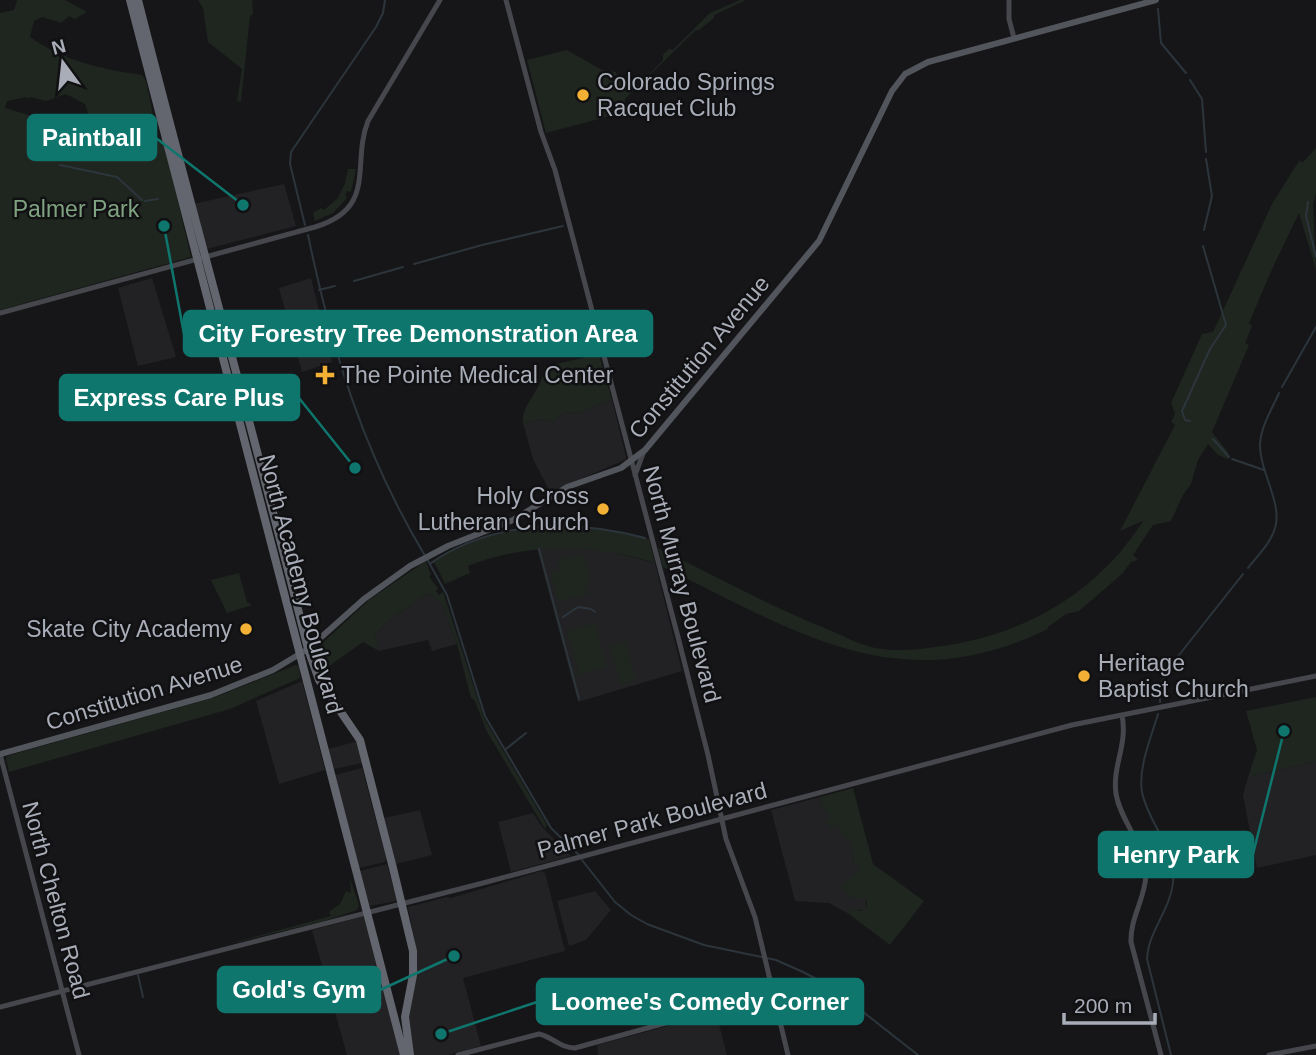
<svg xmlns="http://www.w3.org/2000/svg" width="1316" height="1055" font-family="Helvetica,sans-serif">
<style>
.built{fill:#222225}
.green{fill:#1e261f}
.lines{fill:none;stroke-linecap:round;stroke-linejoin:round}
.stream{stroke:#2c353c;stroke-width:2}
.secondary{stroke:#45474d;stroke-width:5}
.primary{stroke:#53555c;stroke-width:6}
.highway{stroke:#63666e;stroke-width:8}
.poi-dot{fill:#f2b134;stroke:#111113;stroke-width:2.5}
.labels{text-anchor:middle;stroke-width:5;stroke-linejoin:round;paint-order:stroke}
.poi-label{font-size:23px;fill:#a8adb8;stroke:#111113;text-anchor:start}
.park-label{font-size:23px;fill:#7fa381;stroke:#111113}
.street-label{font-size:23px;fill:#a8adb8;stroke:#111113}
.leader{fill:none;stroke:#0f766e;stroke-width:2.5}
.callout-dot{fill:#0f766e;stroke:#111113;stroke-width:2.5}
.callout{fill:#0f766e;stroke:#0f766e;stroke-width:2.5}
.callout-label{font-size:24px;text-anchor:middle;font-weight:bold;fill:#fff}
</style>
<rect width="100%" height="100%" fill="#161618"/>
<path class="built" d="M284 184 296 226 207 249 193 204Z
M152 278 176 357 138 366 118 288Z
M311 278 332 362 302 372 279 288Z
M612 400 626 457 625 460 552 491 549 490 533 459 523 423 540 419 555 421 564 412 578 413Z
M562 547 608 551 655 563 682 671 578 702 537 548Z
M429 593 442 604 457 644 432 651 428 640 379 651 375 634 393 617Z
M302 681 325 770 279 784 256 701Z
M358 741 362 763 334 769 328 749Z
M1316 761V855L1257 868 1243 795 1248 777Z
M362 768 386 858 385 862 359 868 335 775Z
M820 797 823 808 851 837 854 864 867 870 885 889 884 895 872 896 865 902 867 908 865 909 851 911 849 914 829 903 795 901 771 810Z
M420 810 432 855 396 864 384 818Z
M533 813 542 827 571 856 511 872 498 822Z
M387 864 397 901 369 906 360 871Z
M542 871 545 873 565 951 463 978 481 1046 448 1055H413L407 1022 417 972V953L408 907 447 897 451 898Z
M595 891 611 910 586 940 569 946 557 901Z
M365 916 401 1055H347L312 930Z
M716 1013 727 1055H598L597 1045Z"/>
<path class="green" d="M17 0H65L87 12 75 19 69 16 61 23 42 17 34 21 30 37C64 61 101 69 142 75L146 81 156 129 152 133H132L121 120 111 128 91 122 85 104 66 94 46 101 30 97 28 99 27 97 7 101 5 108 99 136 102 134V137L117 141 163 139 191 257 0 310V13L14 10Z
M198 0H252L253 14 250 16 241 102 237 101 242 69 208 42 203 8Z
M740 0H746L714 15V18L699 30H696L625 99V112L546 133 527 60 567 50 602 70 616 72 618 79 635 89 663 60V55L669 49 673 50 710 13Z
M1316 148V193L1313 204 1316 270 1299 213 1273 267 1249 323 1252 326 1245 343 1249 345 1212 432 1228 452V459L1218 455 1208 444 1198 460 1191 484 1183 495 1171 521 1153 525 1133 555 1138 560 1131 562 1122 574 1079 611 1066 614 1048 627V629C897 702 798 632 663 567L658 548C714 575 769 606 827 629 841 635 856 643 871 647 892 652 914 650 935 647 1020 637 1096 595 1143 521L1120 531 1175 425 1171 422 1175 414 1171 403 1202 334 1213 332 1272 204 1299 161 1303 162Z
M348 169H356L351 192 347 191 345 195 347 198 333 213 315 221 313 213 321 208 324 210 338 198 345 183Z
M599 354 612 400 578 413 564 412 555 421 540 419 523 423C521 403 543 391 544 367Z
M562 527 596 528 649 539 655 563C591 544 530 542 468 566L470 573 445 584 434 562C470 537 518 527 562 527Z
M581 555 584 556 591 582 585 583 588 594 560 601 557 599 551 572 561 570 557 559Z
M426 561 431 575 429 577 438 588 436 591 439 595 443 592 446 601 484 718 547 825 545 829 486 730 475 701 471 698 457 644 442 604 429 593 393 617 375 634 379 651 363 642 319 673 313 653 315 650 370 599Z
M239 573 247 602 252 605 227 613 211 580Z
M595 623 607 667 579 675 567 631Z
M626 642 636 680 620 684 610 646Z
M296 665 299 667 300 678 230 709 9 772 6 759 7 756 213 698Z
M1316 697V761L1248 777 1257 750 1246 711Z
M853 788 873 864 924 901 890 945 849 914 850 908 859 911 867 908 866 898H852L841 886 861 868 854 864 850 836 843 839 840 829 835 824 831 828 825 821 830 818 823 808 820 797Z
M350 878 359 905 357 910 324 921 221 946 331 916 329 912 340 904 346 891 351 893Z"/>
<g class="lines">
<path class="stream" d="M1158 9 1161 43 1186 73
M1190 80 1202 99 1206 152
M60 165 117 177 142 200
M145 201 158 199
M1308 202 1306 216 1316 257
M305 225 290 164 291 152 376 27 383 13 385 0
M1204 230 1212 196 1206 159
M308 235C332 350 363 452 424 554
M414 264 482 245 563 226
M354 281 403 267
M319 290 335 286
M1282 387 1316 327
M1190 421 1185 420 1182 411 1210 349 1226 325 1203 246
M1213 439 1229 457
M1232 459 1264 470
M539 549 579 699
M427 559 447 595 485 716 551 828 579 855
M431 563C493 520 576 519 645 538
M1248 568C1257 556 1271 543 1275 528 1283 504 1259 470 1260 444 1261 426 1272 409 1279 393
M563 617 578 607 591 609 595 612
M1160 702V687L1168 669 1243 574
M1158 714C1151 738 1138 767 1142 792 1148 824 1176 846 1173 883 1170 910 1148 932 1147 959L1171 1055
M506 749 526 733
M582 860 615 902 631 915 647 924 704 945 776 960 803 972 830 986 918 1055
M138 975 143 997"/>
<path class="secondary" d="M506 0 541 132 555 170 678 637 708 755 726 839 755 917 788 1055
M1009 0V19L1014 38
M0 313 315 227C378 208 351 164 368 121L440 0
M635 475 644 451
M1122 715C1128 746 1112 765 1116 794 1121 823 1146 845 1146 875 1145 899 1130 918 1131 942L1161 1055
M0 754 79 1055
M0 1007 483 883 1072 725 1316 676
M458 1055 539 1034C553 1037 560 1048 575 1048L774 993
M1269 1055 1316 1046"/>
<path class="primary" d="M0 754 211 695 273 670 308 649 364 599 410 566 448 546 513 520 567 487 621 468 645 450 819 241 892 91 905 74 928 62 1156 0"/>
<path class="highway" d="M130 0 404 1055
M138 0C193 217 254 432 308 649L319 680 360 740 393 868 413 951V975L405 1017 410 1055"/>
</g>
<g class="poi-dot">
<circle cx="583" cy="95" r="7"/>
<path d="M321.5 364.5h7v7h7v7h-7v7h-7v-7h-7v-7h7z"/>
<circle cx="603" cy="509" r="7"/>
<circle cx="246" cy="629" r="7"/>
<circle cx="1084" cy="676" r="7"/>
</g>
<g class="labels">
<g class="poi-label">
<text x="597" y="90">Colorado Springs<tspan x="597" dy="26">Racquet Club</tspan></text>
<text x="341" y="383">The Pointe Medical Center</text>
<text x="589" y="504" text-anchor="end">Holy Cross<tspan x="589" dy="26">Lutheran Church</tspan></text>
<text x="232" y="637" text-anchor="end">Skate City Academy</text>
<text x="1098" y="671">Heritage<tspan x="1098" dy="26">Baptist Church</tspan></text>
</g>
<g class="park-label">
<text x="76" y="217">Palmer Park</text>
</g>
<g class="street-label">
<text transform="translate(699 357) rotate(-50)" y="8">Constitution Avenue</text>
<text transform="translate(301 584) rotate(75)" y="8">North Academy Boulevard</text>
<text transform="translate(682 584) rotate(75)" y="8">North Murray Boulevard</text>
<text transform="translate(144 693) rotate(-17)" y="8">Constitution Avenue</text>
<text transform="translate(652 820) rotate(-15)" y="8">Palmer Park Boulevard</text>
<text transform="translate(56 900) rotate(75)" y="8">North Chelton Road</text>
</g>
</g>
<path class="leader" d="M243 205L156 138M164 226L184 334M355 468L299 398M1284 731L1253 854M454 956L380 990M441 1034L537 1002"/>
<g class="callout-dot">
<circle cx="243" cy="205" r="7"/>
<circle cx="164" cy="226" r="7"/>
<circle cx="355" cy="468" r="7"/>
<circle cx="1284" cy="731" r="7"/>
<circle cx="454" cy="956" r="7"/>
<circle cx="441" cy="1034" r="7"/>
</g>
<g class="callout">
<rect x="28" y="115" width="128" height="45" rx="7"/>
<rect x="184" y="311" width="468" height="45" rx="7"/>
<rect x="60" y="375" width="239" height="45" rx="7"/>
<rect x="1099" y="832" width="154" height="45" rx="7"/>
<rect x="218" y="967" width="162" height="45" rx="7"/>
<rect x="537" y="979" width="326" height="45" rx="7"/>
</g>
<g class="callout-label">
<text x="92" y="146">Paintball</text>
<text x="418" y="342">City Forestry Tree Demonstration Area</text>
<text x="179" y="406">Express Care Plus</text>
<text x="1176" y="863">Henry Park</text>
<text x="299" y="998">Gold's Gym</text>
<text x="700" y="1010">Loomee's Comedy Corner</text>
</g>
<g transform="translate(63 63) rotate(345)" stroke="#111113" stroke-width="5" paint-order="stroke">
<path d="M0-5L12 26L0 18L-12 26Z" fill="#a8adb8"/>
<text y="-10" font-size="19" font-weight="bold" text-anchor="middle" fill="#a8adb8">N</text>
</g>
<path d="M1064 1013v10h91v-10" fill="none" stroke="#a8adb8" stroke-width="3.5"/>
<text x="1074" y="1013" font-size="21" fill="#a8adb8" stroke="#111113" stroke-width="5" paint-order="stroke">200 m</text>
</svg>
